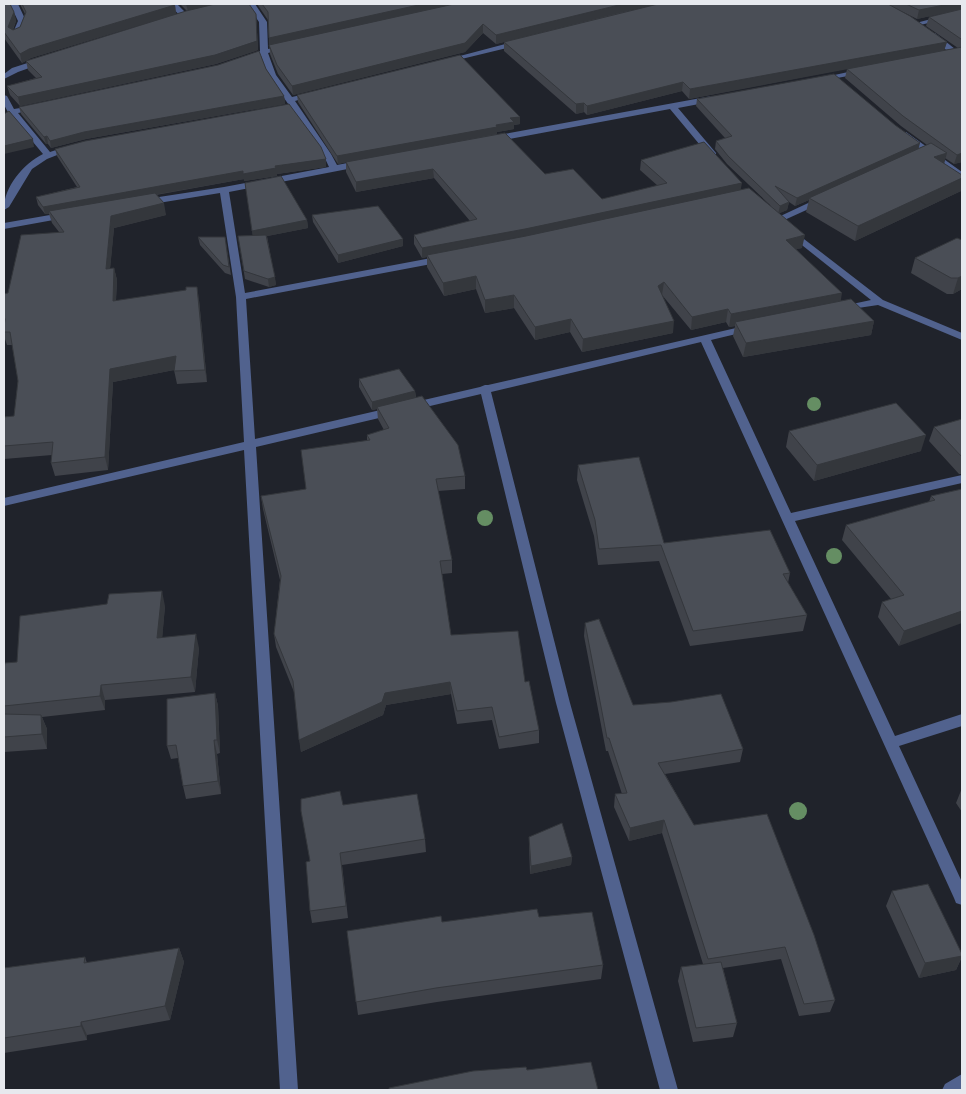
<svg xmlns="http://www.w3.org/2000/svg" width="966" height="1094" font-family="Roboto,sans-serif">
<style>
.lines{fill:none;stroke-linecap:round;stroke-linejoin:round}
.minor{fill:#51628e;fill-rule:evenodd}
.tree{fill:#658e63}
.wall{fill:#40434a;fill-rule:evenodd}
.shaded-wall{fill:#34373c}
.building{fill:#4a4e56;stroke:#34373c}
</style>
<rect width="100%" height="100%" fill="#20232b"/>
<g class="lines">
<path class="minor" d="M10 4H18L26 21 20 35 16 37 12 35 18 21Z
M169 4H177L189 16 182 18Z
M247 4H255L267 22 268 49 286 45 290 47 268 53 276 75 292 97 314 92 318 94 295 101 331 154 337 165 363 160 367 163 363 166 229 192 245 293 442 256 447 259 442 262 246 299 255 439 480 387 485 385H488L749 325 753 326 754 328 753 330 711 340 791 513 962 475V483L795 521 895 736 962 714V726L899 746 962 882V905L956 903 954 898 701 342 491 392 570 703 678 1090H660L556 703 481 394 256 447 298 1090H280L244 450 4 506V498L244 442 236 297 220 193 146 205 141 202 146 199 224 187 329 167 323 154 268 75 261 56 245 61 241 59 260 51 259 22Z
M962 11V15L916 26 912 24Z
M929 33H935L960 53 953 55 929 37Z
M520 40 524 42 523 44 445 63 441 61Z
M43 58H46V62L18 72 4 79V74L12 68Z
M862 69 866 71 865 73 820 81 816 79Z
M4 95 7 96 14 109 39 105V109L18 113 50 152 71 145 75 148 47 159 32 169 9 207 4 210C3 188 23 164 43 154L8 112 4 105Z
M712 96 716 99 715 101 678 108 716 153V157H710L670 109 493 142 489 139 493 136Z
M906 132 962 172V179L903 137 902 135Z
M821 197 826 200 824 202 780 222 777 223 772 220Z
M67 212 72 215 70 217 4 229V223Z
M791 229 883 300 962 333V340L878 305 838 311 837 309 838 307 871 300 788 234 786 232Z
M962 1074V1090H942L945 1084Z"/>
</g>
<g class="tree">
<circle cx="814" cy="404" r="7"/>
<circle cx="485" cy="518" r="8"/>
<circle cx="834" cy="556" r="8"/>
<circle cx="798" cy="811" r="9"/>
</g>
<path class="wall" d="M4 4 14 12 16 21 13 30 20 27 25 14 20 4H173L175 5 176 14 31 58 22 63 4 38Z
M180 4H249L256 14 258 50 216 64 20 106 10 95 7 86 36 78 28 70 26 61 187 11Z
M257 4H962V162L954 164 945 158 944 163 961 191 855 241 806 212 809 200 795 206 789 202 787 210 779 213 802 248 796 249 841 301 874 321 871 335 743 357 733 336 735 326 729 327 726 322 691 330 662 295 673 333 582 352 570 332 535 340 514 308 485 313 476 289 444 296 427 267V257L422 258 414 244V235L470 221 434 178 356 192 346 172V162L338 164 298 102 297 95 520 124 514 125V129L497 132V134L545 174 602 199 658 186 640 170 641 160 741 190 771 206 727 164 715 149 716 141 725 138 696 106 697 99 919 148 927 145 901 126 845 78 847 69 850 68 689 99 682 91 587 115 584 112 576 114 504 51V42L496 44 483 33 465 52 293 95 278 74 270 54 268 20ZM893 7 917 19 952 11 929 17 926 26 958 48 944 50 947 42Z
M266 69 284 96 285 104 86 139 51 148 48 144H46L21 114 19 107Z
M55 149 326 167 277 174V176L244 181V179L156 195 166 215 114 228 110 268H114L117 280 116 301 199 300 207 382 177 384 174 370 113 382 108 470 55 476 51 463 52 455 4 459V417L14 416 18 381 12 345H7L4 336V294L8 293 59 232 52 223 49 214H45L38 205 36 197 77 187 57 156Z
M245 183 307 220 308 228 267 236 276 285 269 287 245 279 238 236H253Z
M312 215 403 246 338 263 313 222Z
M198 237H225L231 275 225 273 200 245Z
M962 240V289L953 294H947L911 273 915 258Z
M359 379 415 391 416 397 465 476V489L438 491 452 560V573L442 574 451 635 525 682 539 730V743L499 749 492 720 457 724 451 694 386 705 383 715 301 752 294 692 276 647 274 634 280 580 263 509 261 496 306 489 367 440V435L384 430 378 419 377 409 372 410 359 387Z
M962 419V474H959L929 441 934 427Z
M789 431 921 451 814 481 786 447Z
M578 465 664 543 790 573 788 583 807 615 803 631 690 646 659 561 598 565 594 536 577 480Z
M962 489 899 646 878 617 882 602 891 599 842 540 846 525 929 502 931 496Z
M165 606 162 638 199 648 195 692 105 700V710L42 717 47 729V749L4 752V669L17 662Z
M585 623 633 705 743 749 740 762 665 774 694 825 835 1000 830 1012 799 1016 781 959 723 968 737 1023 733 1037 693 1042 678 981 681 967 703 964 662 833 629 841 614 807 615 794H622L608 751H606L584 636Z
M215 693 218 706 220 753 217 754 221 794 186 799 183 786 178 758 171 759 167 746Z
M962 788V812L956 803Z
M343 805 425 839 426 852 342 865 348 918 312 923 310 911V861Z
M529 837 572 857 571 865 530 874 529 845Z
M892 891 962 954V957L956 970 919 978 886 906Z
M539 917 603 965 601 979 437 1002 358 1015 347 931 442 922Z
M179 948 184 962 170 1020 87 1035V1040L4 1053V968L85 957 87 963Z"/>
<path class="shaded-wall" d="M186 4H220L188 11Z
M423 4H462L270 47 269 38Z
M623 4H662L619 13 496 44V35Z
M949 4H962V9L917 19 919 10Z
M175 5 176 14 31 58 22 63 20 54 29 49Z
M14 12 16 21 10 36 8 27Z
M256 14 258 50 216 64 20 106 18 97Z
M483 24V33L465 52 293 95 292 86Z
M947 42 944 51 689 99 690 89Z
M683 82 682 91 587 115V106Z
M284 96 285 104 86 139 51 148 50 141 84 132Z
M584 103V112L576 114V104Z
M520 117V124L514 125V129L497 132V134L338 164 337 156 496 125 510 118Z
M47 136 48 144H46L44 137Z
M33 139 34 147 4 154V146Z
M920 143 918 151 809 198V200L795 206 797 198Z
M947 153 943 168 934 157Z
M962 153V162L954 164 957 155Z
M326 159V167L277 174V176L244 181 243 174 275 166Z
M433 169 434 178 356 192V182Z
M243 171 244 179 51 213 49 211V214H45L43 207Z
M962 178V185L961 191 855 241 858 226Z
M742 183 740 193 525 239 427 255V257L422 258V248Z
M789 202 787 210 778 214 780 206Z
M164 203 166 215 114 228 109 281 106 269 111 216Z
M307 220 308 228 253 239 252 231Z
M805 235 802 248 784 252 786 240Z
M403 239V246L338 263V255Z
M114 268 117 280 115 314 113 301Z
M476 276V289L444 296 443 283Z
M962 276V289L953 294 958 278Z
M275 277 276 285 269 287 268 279Z
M664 282 662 295 658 286Z
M197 287 199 300 207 382 205 370Z
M842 293 840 305 735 322V326L729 327 731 314Z
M514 295V308L485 313V300Z
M728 309 726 322 691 330 692 317Z
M571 319 570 332 535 340V327Z
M674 321 673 333 582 352 583 339Z
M874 321 871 335 743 357 746 343Z
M176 356 179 369 113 382 108 470 105 457 110 369Z
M415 391 416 399 377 407V409L372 410V402Z
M926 435 921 451 814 481 817 465Z
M162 591 165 606 161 653 157 638Z
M962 611V623L899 646 904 631Z
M196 634 199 648 195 692 191 677Z
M450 682 451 694 386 705 383 715 301 752 299 740 385 693Z
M101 685 105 700V710L100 696Z
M215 693 218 706 220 753 217 740Z
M41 715 47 729V749L42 734Z
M214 740 217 754 221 794 218 781Z
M664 820 662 833 629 841 630 828Z
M572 857 571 865 530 874 531 866Z
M179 948 184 962 170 1020 165 1006Z
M962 956 956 970 919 978 925 963Z
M81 1022 87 1035V1040L81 1026Z"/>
<path class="building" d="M4 4H10L14 12 8 27 13 30 20 27 26 12 22 4H173L175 5 29 49 20 54 4 32Z
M215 4H249L256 14 257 41 215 55 18 97 7 86 42 77 26 61 186 11Z
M262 4H423L269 38 268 12Z
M454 4H623L496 35 483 24 465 43 292 86 277 65 269 45Z
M658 4H888L910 16 947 42 690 89 683 82 587 106 584 103 576 104 504 42Z
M906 4H949L919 10Z
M962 9V39H961L929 17Z
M962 47V153L957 155 903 116 847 69Z
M259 51 266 69 284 96 84 132 50 141 47 136 44 137 19 107 218 65Z
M460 55 520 117 510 118 514 122 496 125 497 127 337 156 297 95Z
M834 74 895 125 920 143 797 198 775 186 789 202 780 206 728 156 716 141 732 136 697 99Z
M289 104 321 147 326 159 275 166 276 168 243 174V171L43 207 36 197 80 187 55 149 85 141Z
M9 111 33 139 4 146V114Z
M505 133 545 174 573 169 602 199 667 183 641 160 704 142 742 183 525 229 422 248 414 235 477 219 433 169 356 182 346 162Z
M931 143 947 153 934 157 962 175V178L858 226 809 198Z
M281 176 307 220 252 231 245 183Z
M749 188 805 235 786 240 842 293 731 314 728 309 692 317 664 282 658 286 674 321 583 339 571 319 535 327 514 295 485 300 476 276 443 283 427 255 526 236Z
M155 193 164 203 111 216 106 269 114 268 113 301 186 290V287H197L205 370 174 371 176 356 110 369 105 457 51 463 53 442 4 446V417L14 416 18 381 10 332H4V327L5 319 4 317V294L8 293 21 235 64 232 49 211Z
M378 206 403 239 338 255 312 215Z
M266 235 275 277 268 279 244 271 238 236Z
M198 237H225L229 267 223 265Z
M957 238 962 240V276L958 278H951L915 258Z
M851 299 874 321 746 343 735 322Z
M399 369 415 391 372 402 359 379Z
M422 396 458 445 465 476 436 479 452 560 440 561 451 635 518 631 525 682 529 681 539 730 499 737 492 707 457 711 450 682 385 693 382 702 299 740 293 681 274 634 281 576 261 496 306 489 301 450 370 440 367 435 389 428 377 407Z
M896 403 926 435 817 465 789 431Z
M962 419V457L934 427Z
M639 457 664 543 770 530 790 573 783 574 807 615 693 631 661 545 599 549 595 520 578 465Z
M962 489V611L904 631 882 602 904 595 846 525 935 500 931 496Z
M162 591 157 638 196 634 191 677 101 685 100 696 4 706V669L5 663 17 662 20 616 107 604 109 594Z
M599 619 633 705 671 702 721 694 743 749 658 763 694 825 767 814 814 935 835 1000 804 1004 785 947 708 959 664 820 630 828 615 794 627 793 609 738H607L585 623Z
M215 693 217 740H214L218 781 183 786 176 745 167 746V699Z
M4 714 41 715 42 734 4 737Z
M340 791 343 805 417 794 425 839 340 853 346 906 310 911 306 862 310 861 301 811V799Z
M562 823 572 857 531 866 529 837Z
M928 884 962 954V956L925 963 892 891Z
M537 909 539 917 592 912 603 965 436 988 356 1002 347 931 441 916 442 922Z
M179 948 165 1006 81 1022V1026L4 1038V968L85 957 84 963Z
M721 962 737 1023 696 1028 681 967Z
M591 1062 598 1090H389V1088L473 1071 526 1067 527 1070Z"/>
<rect width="966" height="1094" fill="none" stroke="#e7e9ee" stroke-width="10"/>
</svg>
